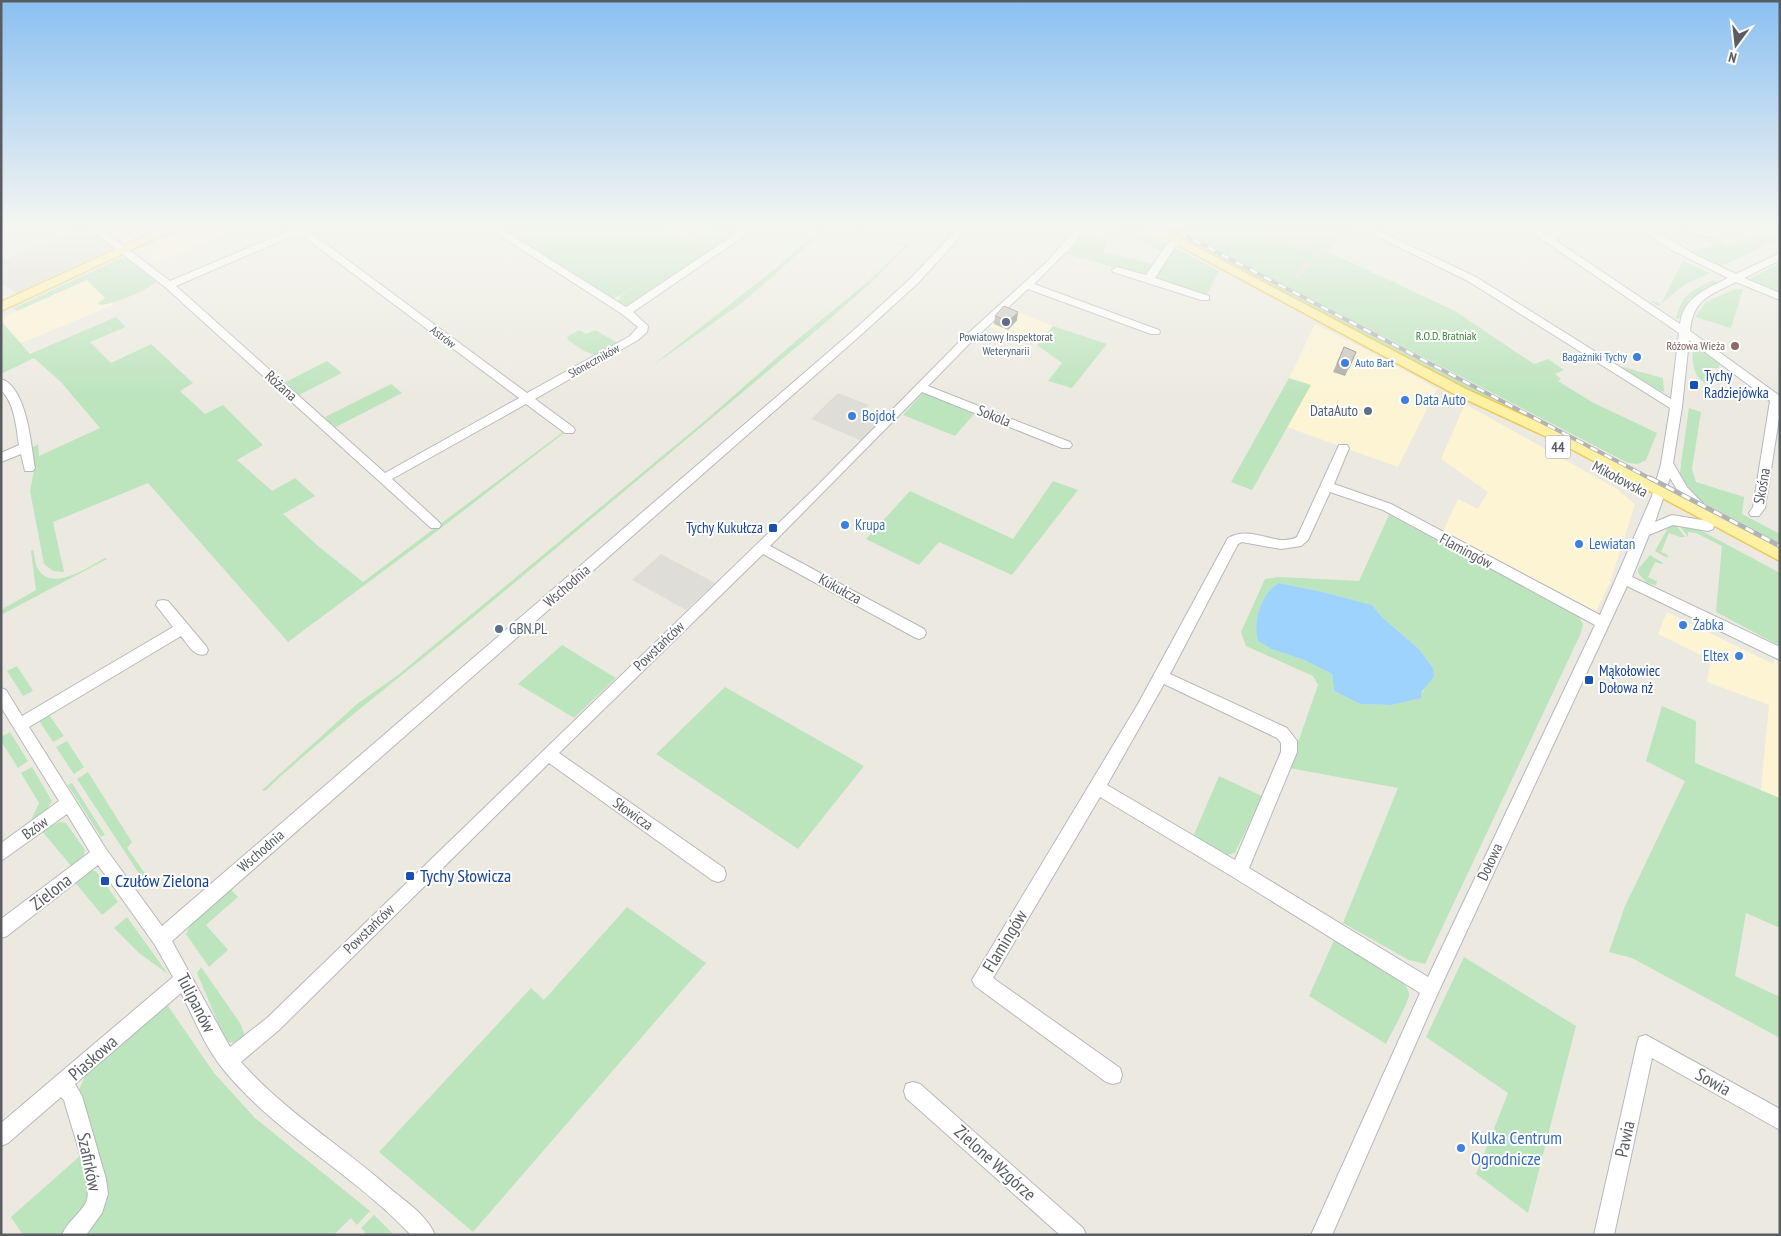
<svg xmlns="http://www.w3.org/2000/svg" width="1781" height="1236" font-family="'PT Sans Narrow',sans-serif">
<style>
.commercial{fill:#fdf4d4}
.industrial{fill:#dfddd8}
.education{fill:#dcd9ce}
.green{fill:#bce4bd;fill-rule:evenodd}
.water{fill:#9ed3fe}
.lines{fill:none;stroke-linecap:round;stroke-linejoin:round}
.minor-casing{stroke:#b6b8bd;stroke-width:2}
.major-casing{stroke:#efc756;stroke-width:3}
.minor{fill:#fff;fill-rule:evenodd}
.major{fill:#fef1a3;fill-rule:evenodd}
.rail-far1-casing{stroke:#b2b3b3;stroke-width:4}
.rail-casing{stroke:#b2b3b3;stroke-width:5}
.rail-far1{stroke:#fff;stroke-width:2.5;stroke-dasharray:8;stroke-linecap:butt}
.rail{stroke:#fff;stroke-width:3;stroke-dasharray:9;stroke-linecap:butt}
.wall{fill:#adaaa5}
.shaded-wall{fill:#8d8b86}
.building{fill:#c9c6c0;stroke:#8d8b86}
.service-dot{fill:#5c6f8a;stroke:#fff;stroke-width:2}
.education-dot{fill:#8d6e63;stroke:#fff;stroke-width:2}
.shop-dot{fill:#3f7fe0;stroke:#fff;stroke-width:2}
.transit-dot{fill:#1a4fb4;stroke:#fff;stroke-width:2}
.labels{text-anchor:middle;stroke-width:4;stroke-linejoin:round;paint-order:stroke}
.far-park-label{font-size:12px;fill:#35843a;stroke:#fff}
.far-street-label{font-size:12px;fill:#595d61;stroke:#fff}
.far-service-label{font-size:12px;fill:#4e5e75;stroke:#fff}
.far-education-label{font-size:12px;fill:#785e54;stroke:#fff;text-anchor:end}
.far-shop-label{font-size:12px;fill:#366cbe;stroke:#fff;text-anchor:end}
.shield{fill:#fff;stroke:#8b8e90;stroke-width:1}
.shield-label{font-size:14px;font-weight:bold;fill:#595d61}
.transit-label{font-size:15px;fill:#164399;stroke:#fff;text-anchor:start}
.street-label{font-size:15px;fill:#595d61;stroke:#fff}
.shop-label{font-size:15px;fill:#366cbe;stroke:#fff;text-anchor:start}
.service-label{font-size:15px;fill:#4e5e75;stroke:#fff;text-anchor:end}
.near-transit-label{font-size:18px;fill:#164399;stroke:#fff;text-anchor:start}
.near-street-label{font-size:18px;fill:#595d61;stroke:#fff}
.near-shop-label{font-size:18px;fill:#366cbe;stroke:#fff;text-anchor:start}
</style>
<rect width="100%" height="100%" fill="#eceae0"/>
<path class="commercial" d="M101 225H164L125 242Z
M193 225H246L156 263 140 249Z
M87 280 113 305 21 343 1 321V318Z
M1006 308 1053 326 1037 345 986 326Z
M1315 324 1386 360 1437 389 1398 467 1287 427 1310 386 1289 378Z
M1465 404 1617 489 1635 504 1611 580 1596 612 1444 533V529L1458 499 1478 509 1488 492 1441 459Z
M1667 612 1773 664 1776 658 1780 661V798L1761 791 1769 705 1707 682 1711 660 1658 634Z"/>
<path class="industrial" d="M84 225 115 247 17 293 1 283V262Z
M838 393 869 405 860 415 880 423 862 441 811 419Z
M661 554 715 583 686 610 632 580Z"/>
<path class="education" d="M1177 225H1353L1355 226 1290 284Z"/>
<path class="green" d="M494 225H651L692 241 716 225H751L632 305C624 307 621 306 615 302L621 298 620 296 642 283 611 300Z
M817 225H825L823 227 843 225 908 245 875 279 831 318C713 417 595 516 477 614 406 673 332 728 265 791L262 790 357 704 398 675 706 420 798 339 869 281 904 247 895 241 833 227 805 248 743 302 652 366 776 268 822 227Z
M1123 225H1131L1167 244 1163 252 1119 230Z
M1156 225H1161L1620 464 1619 465 1500 403 1472 391Z
M1168 225H1202L1212 229 1204 225H1220L1215 230C1225 222 1245 223 1257 228L1254 229 1304 250 1290 263 1325 234 1334 237V239L1301 266 1304 267 1293 277 1296 279 1325 252 1346 260 1455 311 1534 364 1548 359 1564 370 1555 374 1561 379 1558 381 1592 402 1657 433 1646 460 1638 464 1628 463Z
M1780 231V238L1720 267 1689 252 1713 245 1703 239 1712 237 1728 246 1746 237Z
M1083 232 1109 239 1103 252 1153 264 1146 276 1066 254Z
M1175 248 1219 271 1206 296 1152 277 1172 249Z
M119 259H127L156 282C145 291 115 304 100 305L98 303 105 298 87 280 17 311 14 308Z
M1683 261 1710 273C1702 278 1693 280 1684 285 1675 291 1667 300 1658 306L1649 300 1661 304Z
M1780 263V294L1753 283 1750 279Z
M1713 280 1718 282 1689 300 1679 319 1676 318C1683 293 1691 291 1713 280Z
M1735 289H1743L1731 328 1695 317 1706 302Z
M116 317 126 327 90 342 111 363 151 344 193 383 180 391 205 414 223 405 263 445 237 460 272 491 295 478 315 496 283 514 318 546 363 582 563 432 564 433 436 532 288 642 148 483 53 522 64 572 53 571 44 564 30 491 34 470 30 449 38 444 39 456 100 428 61 382 34 358 1 374V321L30 354Z
M1053 326 1107 344 1072 388 1048 381 1062 363 1037 345Z
M579 330 586 334 595 330 618 343 595 355 584 351 568 340 567 337Z
M1696 347 1700 348 1720 362 1719 368H1712L1708 384C1694 380 1691 361 1693 348Z
M327 361 342 373 299 395 286 382Z
M1619 366 1663 378 1664 392 1659 390Z
M1289 378 1311 385 1252 490 1231 482Z
M391 384 402 393 334 428 325 417Z
M924 392 975 413 955 436 903 415Z
M1689 408 1701 412 1692 469 1696 482 1744 497 1742 514 1780 534V543L1700 501 1685 482 1680 473 1681 464Z
M1053 481 1078 490 1012 575 939 542 919 565 866 539 910 491 1013 539Z
M1389 515 1578 616 1583 624 1581 633 1425 964 1409 960 1343 923 1398 788 1289 768 1318 685 1313 676 1246 646 1241 632 1265 579 1279 577 1359 581ZM1279 583 1323 592 1372 605 1383 618 1419 649 1433 668 1420 698 1392 705 1360 704 1334 691 1332 674 1304 660 1271 649 1258 641C1252 623 1261 592 1279 583Z
M1676 525 1685 537H1680L1669 533 1661 552 1668 555 1667 558 1655 551 1668 528Z
M1679 525 1698 529 1780 573V646L1716 612 1722 546 1696 533 1688 532V537Z
M33 550C35 556 35 565 38 569 52 593 90 566 105 558L107 559 1 615V610L36 590 31 551Z
M1650 555 1663 563 1662 564 1655 562 1648 577 1657 581 1656 585 1647 583 1638 573V569Z
M562 645 616 678 574 718 518 684Z
M17 666 33 691 23 696 7 671Z
M725 687 864 766 798 849 656 754Z
M1662 706 1696 721 1695 763 1780 798V928L1746 913 1735 976 1780 997V1038L1632 958 1609 952 1625 906 1685 781 1646 761Z
M49 715 64 736 53 742 40 722Z
M10 732 28 761 18 768 1 741V737Z
M67 741 84 767 74 774 56 747Z
M32 767 52 801 46 811 27 829 39 803 21 773Z
M88 772 132 842 127 848 153 885 149 889 77 779Z
M1219 776 1262 796 1235 853 1227 855 1193 837Z
M72 783 105 835 101 837 68 785Z
M60 822 66 823 85 850 84 855 72 867 41 830Z
M90 871H96L118 902 102 915 74 881Z
M230 889 238 897 206 925 228 950 209 967 186 934 192 922Z
M627 907 706 963 473 1232 379 1152 531 988 544 1000Z
M127 917 168 974 139 953 114 928Z
M1335 938C1350 947 1411 977 1409 995 1408 1004 1390 1035 1386 1044L1309 996Z
M1464 957 1576 1026 1528 1213 1476 1174 1508 1093 1426 1037Z
M201 967 240 1023 246 1038 238 1043 229 1042 224 1037 197 973Z
M166 1003 214 1073 255 1118 370 1211 357 1225 351 1218 334 1235H82C92 1226 104 1213 106 1199 110 1175 87 1116 79 1090L85 1076 96 1065Z
M81 1155C95 1194 88 1206 62 1235H23L11 1217Z
M374 1215 394 1235H363L365 1232 361 1228Z"/>
<path class="water" d="M1279 583 1323 592 1372 605 1383 618 1419 649 1433 668 1434 677 1422 691 1421 698 1392 705 1360 704 1334 691 1332 674 1304 660 1271 649 1258 641C1252 623 1261 592 1279 583Z"/>
<g class="lines">
<g class="minor-casing">
<path id="minor" d="M85 225H96L170 281 293 229 289 225H316L307 230 527 393 630 336 638 327 622 314 484 225H495L626 307 749 225H760L633 312 648 326 647 332 638 340 535 399 573 427 575 430 573 433H565L526 404 392 479 439 522 441 525 439 528H431L165 287ZM299 233 519 398 385 473 176 286Z
M961 225H971L918 283 862 334 172 941 230 1047 267 1018 814 489 963 338 1048 261 1078 225H1088L1072 246 1034 284 1159 330 1160 332 1159 334H1151L1028 289 971 342 928 386 1070 442 1072 445 1070 448H1062L922 392 770 546 924 629 926 633 924 637 919 639 914 637 763 554 559 753 724 868 726 874 724 880 718 882 712 880 549 763 279 1030 241 1062C285 1112 344 1147 393 1191 408 1203 428 1217 435 1235H411C354 1174 276 1134 223 1069 205 1047 194 1018 181 993L75 1084 82 1096 106 1179 108 1194 102 1213 86 1235H62C67 1221 82 1213 87 1200 92 1183 69 1120 64 1100L61 1097 8 1143 1 1146V1123L173 977 155 945 98 865 7 936 1 938V919L90 852 67 814 1 861V843L59 801 1 707V688L6 690 22 716 173 627 156 605 158 601 163 600 168 601 206 646 208 650 206 654C194 658 188 644 181 636L29 727 106 849 162 926 854 330 910 279Z
M1354 225H1366L1476 277 1671 399 1679 333 1521 225H1532L1548 236 1560 225H1570L1555 240 1680 324C1683 297 1707 289 1728 278L1670 249 1635 225H1646L1694 254 1736 274 1780 253V260L1744 278 1780 293V300L1736 282C1710 295 1693 299 1690 331L1780 396V412L1765 508 1759 516H1751L1749 513 1753 507 1770 401 1689 340 1682 407 1673 463 1687 487 1714 515 1712 518H1704L1679 493 1670 478 1655 522 1672 515 1708 521 1713 523 1714 526 1713 529 1708 531 1673 525 1649 535 1632 577 1780 647V660L1627 586 1437 995 1332 1235H1311L1420 993 1233 877 1100 797 993 978 1120 1068 1122 1075 1120 1082 1113 1084 1106 1082 975 986 972 980 1138 704 1228 538C1252 524 1276 548 1297 537L1339 445H1347L1349 448 1334 484 1391 504 1600 615 1652 496 1661 464 1670 408 1468 281ZM1330 492 1383 510 1595 625 1428 977 1249 868 1297 752V741L1287 728 1170 674 1238 544 1242 542 1281 549 1301 546 1308 540ZM1164 684 1277 738 1281 743V752L1235 860 1107 785Z
M1679 225H1691L1710 231 1728 225H1740C1724 240 1695 240 1679 225Z
M1178 238 1183 241 1175 247 1155 278 1209 296V300H1201L1113 272 1112 270 1117 267 1146 275 1168 243Z
M1 379C27 387 31 445 35 468L33 471H25L21 454 1 462V453L19 445C16 426 15 404 1 390Z
M1646 1035 1780 1109V1130L1652 1058 1614 1235H1594L1637 1044 1639 1037Z
M913 1082 920 1084 1083 1228 1086 1235H1060L906 1098 904 1091 906 1084Z"/>
</g>
<g class="major-casing">
<path id="major" d="M169 225H184L1 311V302Z
M1141 225H1155L1466 389 1570 437 1780 548V561L1560 443 1456 395Z"/>
</g>
<use href="#minor" class="minor"/>
<use href="#major" class="major"/>
<g class="rail-far1-casing">
<path id="rail-far1" d="M1165 225 1653 480"/>
</g>
<g class="rail-casing">
<path id="rail" d="M1650 478 1780 546"/>
</g>
<use href="#rail-far1" class="rail-far1"/>
<use href="#rail" class="rail"/>
</g>
<path class="wall" d="M995 316 1017 320 1008 330 994 324Z
M1344 347 1356 352 1345 376 1333 372Z"/>
<path class="shaded-wall" d="M1018 312 1017 320 1008 330 1009 321Z"/>
<path class="building" d="M1004 306 1018 312 1009 321 995 316Z
M1344 347 1356 352 1349 368 1337 364Z"/>
<linearGradient id="sky" x2="0" y2="1"><stop stop-color="#8ac0f1"/><stop offset="0.57" stop-color="#f6f6f1"/><stop offset="1" stop-color="#f6f6f1" stop-opacity="0"/></linearGradient>
<rect width="1781" height="398" fill="url(#sky)"/>
<g class="service-dot">
<circle cx="1006" cy="322" r="5"/>
<circle cx="1368" cy="411" r="5"/>
<circle cx="499" cy="629" r="5"/>
</g>
<circle class="education-dot" cx="1735" cy="346" r="5"/>
<g class="shop-dot">
<circle cx="1637" cy="357" r="5"/>
<circle cx="1345" cy="363" r="5"/>
<circle cx="1405" cy="400" r="5"/>
<circle cx="852" cy="416" r="5"/>
<circle cx="845" cy="525" r="5"/>
<circle cx="1579" cy="544" r="5"/>
<circle cx="1683" cy="625" r="5"/>
<circle cx="1739" cy="656" r="5"/>
<circle cx="1461" cy="1148" r="5"/>
</g>
<g class="transit-dot">
<rect x="1689" y="380" width="10" height="10" rx="2.5"/>
<rect x="768" y="523" width="10" height="10" rx="2.5"/>
<rect x="1584" y="675" width="10" height="10" rx="2.5"/>
<rect x="405" y="871" width="10" height="10" rx="2.5"/>
<rect x="100" y="876" width="10" height="10" rx="2.5"/>
</g>
<g class="labels">
<g class="far-park-label">
<text x="1446" y="340">R.O.D. Bratniak</text>
</g>
<g class="far-street-label">
<text transform="translate(443 337) rotate(37)" y="4">Astrów</text>
<text transform="translate(594 361) rotate(-29)" y="4">Słoneczników</text>
</g>
<g class="far-service-label">
<text x="1006" y="341">Powiatowy Inspektorat<tspan x="1006" dy="14">Weterynarii</tspan></text>
</g>
<g class="far-education-label">
<text x="1725" y="350">Różowa Wieża</text>
</g>
<g class="far-shop-label">
<text x="1627" y="361">Bagażniki Tychy</text>
<text x="1355" y="367" text-anchor="start">Auto Bart</text>
</g>
<rect class="shield" x="1545.5" y="435.5" width="25" height="23" rx="4"/>
<g class="shield-label">
<text x="1558" y="452">44</text>
</g>
<g class="transit-label">
<text x="1704" y="381">Tychy<tspan x="1704" dy="17">Radziejówka</tspan></text>
<text x="763" y="533" text-anchor="end">Tychy Kukułcza</text>
<text x="1599" y="676">Mąkołowiec<tspan x="1599" dy="17">Dołowa nż</tspan></text>
</g>
<g class="street-label">
<text transform="translate(281 386) rotate(42)" y="5">Różana</text>
<text transform="translate(994 416) rotate(22)" y="5">Sokola</text>
<text transform="translate(1620 479) rotate(28)" y="5">Mikołowska</text>
<text transform="translate(1762 486) rotate(-80)" y="5">Skośna</text>
<text transform="translate(1466 551) rotate(28)" y="5">Flamingów</text>
<text transform="translate(567 586) rotate(-41)" y="5">Wschodnia</text>
<text transform="translate(840 589) rotate(29)" y="5">Kukułcza</text>
<text transform="translate(659 646) rotate(-44)" y="5">Powstańców</text>
<text transform="translate(633 814) rotate(35)" y="5">Słowicza</text>
<text transform="translate(35 828) rotate(-36)" y="5">Bzów</text>
<text transform="translate(261 851) rotate(-41)" y="5">Wschodnia</text>
<text transform="translate(1490 862) rotate(-65)" y="5">Dołowa</text>
<text transform="translate(369 929) rotate(-44)" y="5">Powstańców</text>
</g>
<g class="shop-label">
<text x="1415" y="405">Data Auto</text>
<text x="862" y="421">Bojdoł</text>
<text x="855" y="530">Krupa</text>
<text x="1589" y="549">Lewiatan</text>
<text x="1693" y="630">Żabka</text>
<text x="1729" y="661" text-anchor="end">Eltex</text>
</g>
<g class="service-label">
<text x="1358" y="416">DataAuto</text>
<text x="509" y="634" text-anchor="start">GBN.PL</text>
</g>
<g class="near-transit-label">
<text x="420" y="882">Tychy Słowicza</text>
<text x="115" y="887">Czułów Zielona</text>
</g>
<g class="near-street-label">
<text transform="translate(51 892) rotate(-38)" y="6">Zielona</text>
<text transform="translate(1005 941) rotate(-59)" y="6">Flamingów</text>
<text transform="translate(196 1003) rotate(63)" y="6">Tulipanów</text>
<text transform="translate(93 1058) rotate(-41)" y="6">Piaskowa</text>
<text transform="translate(1713 1082) rotate(29)" y="6">Sowia</text>
<text transform="translate(1625 1139) rotate(-78)" y="6">Pawia</text>
<text transform="translate(89 1162) rotate(78)" y="6">Szafirków</text>
<text transform="translate(995 1163) rotate(42)" y="6">Zielone Wzgórze</text>
</g>
<g class="near-shop-label">
<text x="1471" y="1144">Kulka Centrum<tspan x="1471" dy="21">Ogrodnicze</tspan></text>
</g>
</g>
<rect width="1781" height="1236" fill="none" stroke="#595d61" stroke-width="5"/>
<g transform="translate(1736 45) rotate(195)" stroke="#ffffff" stroke-width="4" paint-order="stroke">
<path d="M0-4L9 19L0 12L-9 19Z" fill="#595d61"/>
<text y="-8" font-size="14" font-weight="bold" text-anchor="middle" fill="#595d61">N</text>
</g>
</svg>
